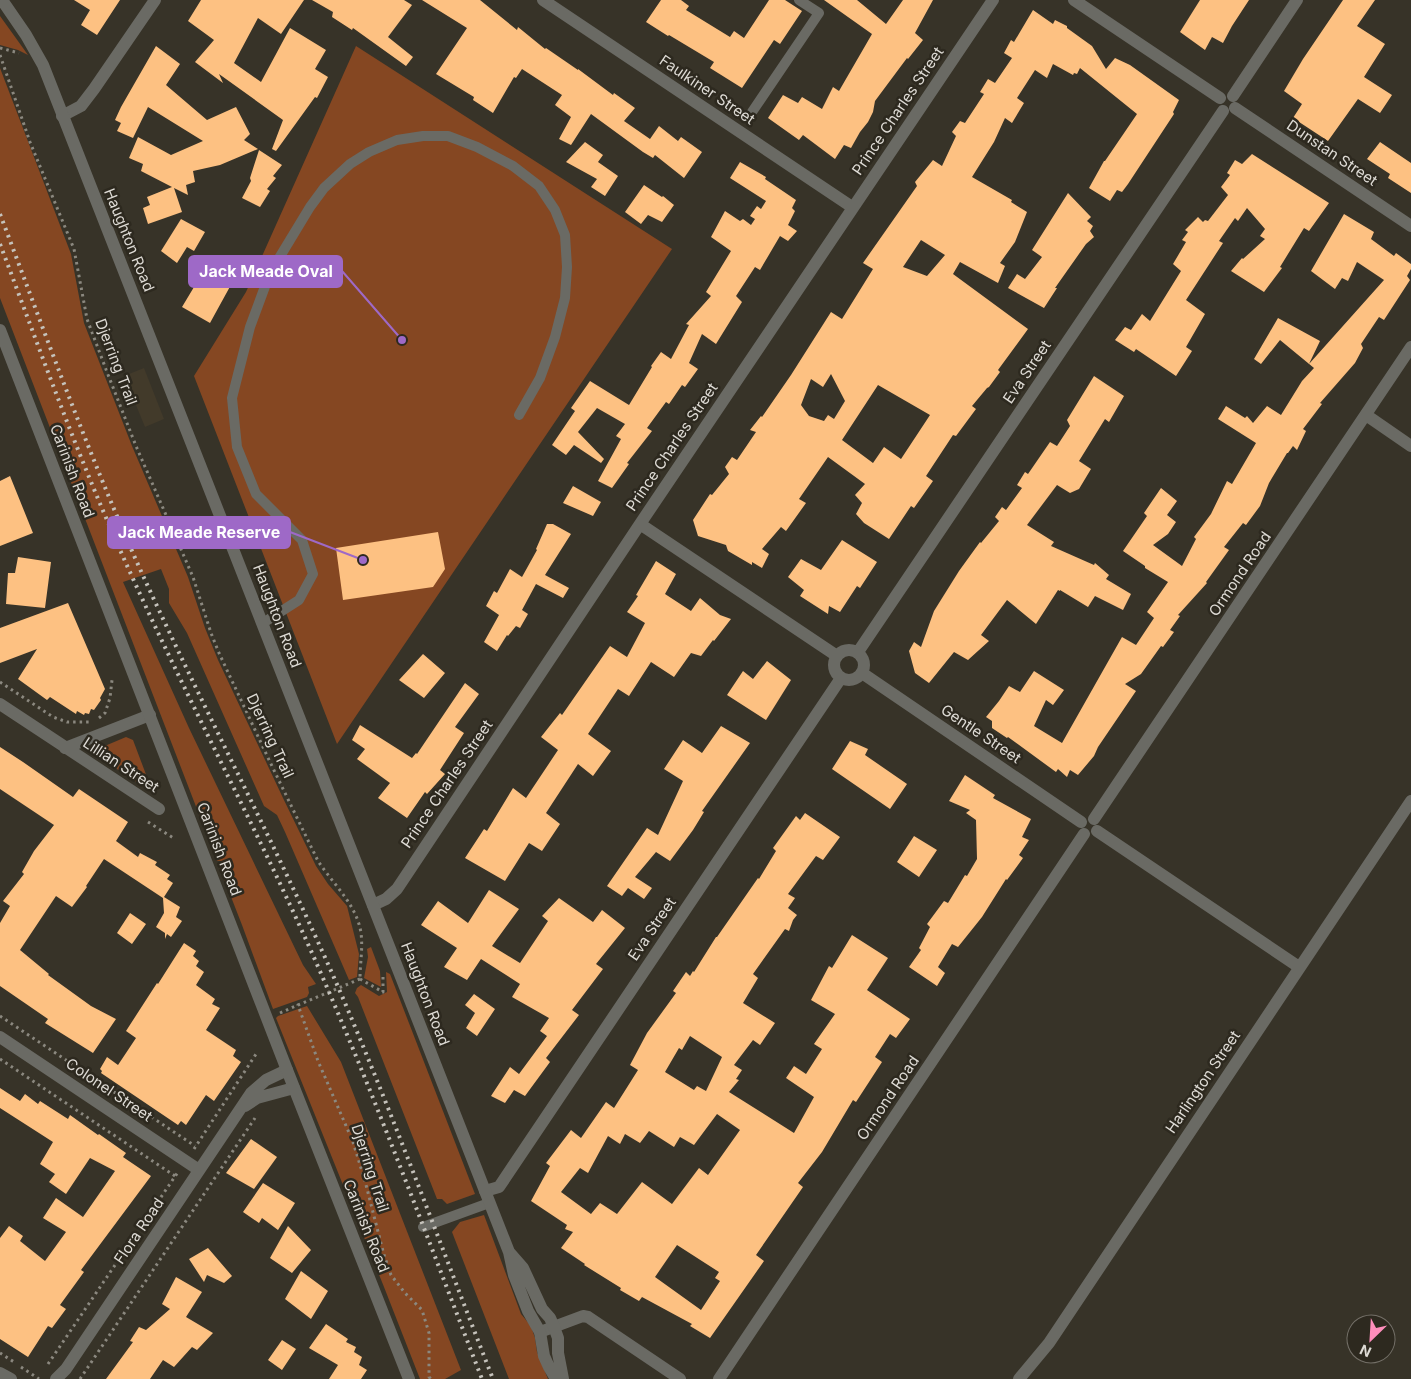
<svg xmlns="http://www.w3.org/2000/svg" width="1411" height="1379" font-family="Inter,sans-serif">
<style>
.built{fill:#423a2a}
.green{fill:#854722}
.building{fill:#fdc182;fill-rule:evenodd}
.lines{fill:none;stroke-linecap:round;stroke-linejoin:round}
.path{stroke:#8b887f;stroke-width:3;stroke-dasharray:2.5 4;stroke-linecap:butt}
.service{stroke:#6a6a64;stroke-width:10}
.minor{stroke:#6a6a64;stroke-width:12}
.tertiary{stroke:#6a6a64;stroke-width:12}
.rail{stroke:#c5c2bb;stroke-width:4;stroke-dasharray:2.5 5;stroke-linecap:butt}
.labels{text-anchor:middle;stroke-width:5;stroke-linejoin:round;paint-order:stroke}
.street-label{font-size:15px;fill:#dedbd5;stroke:#2d291f}
.leader{fill:none;stroke:#9e69c7;stroke-width:2}
.callout-dot{fill:#9e69c7;stroke:#2d291f;stroke-width:2}
.callout{fill:#9e69c7;stroke:#9e69c7;stroke-width:2}
.callout-label{font-size:16px;text-anchor:middle;font-weight:bold;fill:#fff}
</style>
<rect width="100%" height="100%" fill="#373328"/>
<path class="built" d="M144 368 164 419 145 427 124 376Z"/>
<path class="green" d="M0 16 28 55 18 50 0 45Z
M356 46 672 249 337 744 194 376 246 292Z
M0 68 71 254 84 323 132 446 188 577 205 628 218 660 283 798 316 866 328 884 347 906 359 954 357 977 349 980 285 832 277 815 264 806 187 633 169 603V589L161 569 123 582 189 728 303 965 316 984 308 987 309 993 307 997 273 1009 242 925 219 866 221 864V861H217L0 298Z
M126 737 133 740 153 793 105 761 98 754V751L100 748Z
M371 947 380 971 381 987 364 978 368 957 367 949Z
M386 972 390 974 475 1194 447 1204 442 1199H437L358 997 355 993 357 988 361 985 379 996 387 992Z
M307 1006 341 1062 461 1370 445 1379H420L384 1287 276 1018 278 1016Z
M484 1215 521 1314 531 1326 535 1338 537 1352 548 1379H509L452 1232 460 1222Z"/>
<path class="building" d="M74 0H120L97 35 81 25 90 10Z
M201 0H304L281 34 258 18 234 63 261 82 290 28 326 50 315 69 328 77 317 98 315 97 276 151 272 149 283 120 219 74 223 83 195 62 214 40 188 21Z
M312 0H404L412 5 388 37 413 57 406 66 353 28 352 30 332 17 333 12Z
M422 0H480L517 30 518 27 545 49 546 48 578 70V69L613 95 614 93 635 108 624 121 650 139 659 126 678 141 681 137 702 152 684 178 655 155 653 158 643 152 591 114 571 145 559 139 571 117 555 105 562 95 522 69 516 78 514 77 493 113 473 100 474 97 436 74 467 28Z
M661 0H681L689 6 686 10 730 37 734 31 744 38 769 0H785L802 11 780 44 774 40 742 88 710 68 714 62 669 35 668 36 646 22Z
M824 0H857L886 24 903 0H933L915 33 923 40 908 59 907 58 875 101 873 112 868 122 860 132 851 148 844 145 835 159 803 135 799 140 768 118 783 95 798 103 802 97 822 109 833 87 839 91 872 34Z
M1200 0H1249L1232 26 1223 43 1212 37 1205 50 1180 32Z
M1343 0H1375L1357 26 1385 44 1364 77 1392 95 1380 113 1358 99 1328 141 1293 118 1302 104 1284 91 1303 59Z
M1033 10 1053 24 1055 20 1067 26V28L1092 46 1106 69 1115 58 1130 65 1179 100 1173 112 1174 114 1128 184 1122 192 1117 190 1110 201 1089 188 1104 161H1105L1137 114 1080 68 1077 74 1074 73 1073 75 1053 64 1047 78 1035 70 1017 98 1024 103 1012 123 1005 118 994 142 972 177 1012 200 1011 202 1027 212 1015 242 1000 263 1005 266 998 283 960 262 953 274 1028 329 998 370 1000 372 989 387 987 388 972 406 976 409 956 436 953 435 926 476 933 481 914 508 911 506 889 539 864 523 856 514 862 503 855 495 865 484 828 457 799 499 806 503 786 531 781 527 762 549 769 554 762 568 752 562V565L728 551 726 545 698 536 693 520 710 494 712 495 729 474 725 467 732 457 737 460 756 432 750 430 761 416 762 417 791 375 831 312 842 319 873 269 863 263 917 186 915 182 933 160 942 166 956 136 952 132 960 121 965 123 984 94 980 92 988 79 995 83 1012 58 1004 53 1011 40 1014 42ZM921 240 945 255 927 276 903 267ZM831 374 845 401 834 419 828 415 824 421 809 416 801 405 811 379 823 387ZM878 385 930 415 901 459 884 447 873 463 842 440Z
M156 46 180 64 166 85 207 120 236 107 250 134 244 140 258 149 220 165 193 171 195 182 186 185 188 195 174 188 182 212 148 224 143 208 150 205 147 197 172 187 141 171 143 164 129 158 138 137 171 155 203 141 148 107 133 138 117 131 121 123 115 120 121 107Z
M585 142 603 155 598 162 618 176 605 196 591 187 597 179 566 162Z
M1380 142 1411 163V193L1388 178 1390 174 1367 159Z
M259 150 282 165 273 176 276 178 267 189 270 191 260 207 242 198 251 181 250 178Z
M1252 154 1329 203 1309 231 1304 228 1280 267 1282 268 1264 292 1231 271 1242 258 1243 259 1265 239 1260 236 1265 229 1247 208 1238 221 1235 218 1219 241 1223 243 1186 300 1205 314 1186 347 1192 351 1176 376 1136 349 1134 352 1115 340 1125 327 1131 330 1142 314 1150 321 1181 271 1173 264 1186 242 1182 240 1188 232 1185 230 1198 217 1203 222 1205 220 1208 221 1228 195 1221 187 1230 175 1227 173 1235 160 1242 164Z
M740 162 766 177 765 179 796 200 792 208 795 211 788 225 797 231 788 241 780 236 760 270 755 267 736 296 742 302 716 344 702 334 689 363 698 369 685 387 682 385 669 404 666 402 647 428 652 431 627 463 629 464 612 488 598 481 621 439 616 436 625 424 597 408 578 432 604 459 601 463 574 445 566 455 552 445 575 411 571 408 590 381 629 405 652 367 651 366 661 352 671 359 689 325 686 324 711 296 706 292 731 251 711 237 725 211 740 221 743 219 751 225 755 219 750 216 757 206 761 209 766 201 730 178Z
M644 185 662 197 663 196 674 205 662 222 648 215 641 224 625 212Z
M1068 193 1091 217 1087 221 1093 226 1090 231 1094 237 1086 244 1055 288H1057L1044 308 1008 288 1017 274 1025 279 1042 257 1032 250Z
M1344 214 1374 232 1371 239 1394 256 1396 253 1411 264V269L1407 276 1410 280 1384 320 1379 317 1361 344 1363 348 1355 363 1320 403 1322 404 1303 429 1306 431 1297 450 1293 446 1288 453H1287L1269 483 1260 506 1246 525 1243 523 1224 547 1229 550 1206 582 1207 583 1178 615 1180 616 1170 630 1174 632 1163 647 1161 646 1141 674 1125 684 1136 691 1098 747 1094 756 1078 775 1070 770 1067 777 1058 769 1056 772 1008 737 1007 738 992 728V721L986 717 999 701 1009 686 1020 692 1034 671 1064 690 1053 705 1046 700 1034 726 1062 743 1122 637 1136 645 1154 618 1147 612 1168 582 1145 568V566L1123 551 1147 516 1144 513 1161 488 1177 501 1167 515 1176 522 1168 534 1153 545 1182 566 1196 539 1194 537 1211 514 1227 481 1232 484 1256 443 1218 419 1226 406 1245 418 1247 416 1253 423 1267 406 1281 415 1302 381 1314 368 1280 340 1261 364 1254 359 1278 318 1320 341 1309 364 1384 280 1357 262 1348 281 1342 278 1335 289 1311 271Z
M181 219 205 232 194 251 187 247 177 263 161 251Z
M212 257 238 272 210 323 182 307Z
M1094 376 1124 396 1109 422 1105 419 1079 461 1091 469 1079 489 1070 493 1057 485 1027 525 1054 542 1051 546 1094 565 1095 563 1109 575 1106 579 1131 594 1123 610 1095 596 1088 607 1060 590V591L1058 590 1036 624 1007 600 981 635 989 641 968 660 954 652 929 683 915 673 909 651 914 642 921 647 934 611 959 571 980 542 981 543 999 521 995 517 1002 507 1006 510 1022 488 1017 485 1025 472 1028 474 1050 442 1057 446 1070 426 1067 420Z
M10 476 33 533 0 546V481Z
M573 486 601 502 593 516 563 503Z
M547 524H553L571 534 545 575 569 588 563 598 536 584 522 610 528 614 520 628 516 626 508 636 507 635 497 651 484 642 499 615 486 606 494 591 497 593 510 569 522 577 537 550 536 549Z
M438 532 445 569 433 587 343 600 336 548Z
M842 540 877 562 860 588 857 586 840 612 829 606 828 614 800 596 804 590 788 577 801 559 821 570Z
M18 557 51 562 45 608 6 604 8 573H15Z
M656 561 676 574 665 594 691 611 700 598 720 615 731 619 714 641 713 640 701 656 691 653 674 677 651 662 629 696 618 689 588 734 611 751 593 776 578 764 546 813 560 824 542 851 529 843 505 881 465 858 484 829 487 831 513 788 526 798 558 750 541 737 560 713 562 715 610 646 627 657 645 623 627 612 638 596 636 595Z
M68 603 105 689 100 698 101 700 94 710 91 709 89 714 85 713 84 715 77 711 76 714 50 697 47 700 18 679 37 649 0 663V628Z
M423 654 445 673 424 698 399 680Z
M767 661 791 680 766 720 727 695 743 671 753 679Z
M465 683 479 694 455 727 464 733 440 770 445 774 427 794 425 792 407 818 378 798 390 783 357 759 365 749 352 740 360 725 412 758 416 753 417 754Z
M721 726 750 743 702 811 704 812 693 830 670 861 656 852 635 877 652 888 644 899 628 888 622 896 607 886 647 828 658 835 683 781 664 769 683 740 702 753Z
M850 741 868 749 865 755 907 784 890 809 832 769Z
M0 747 23 762 73 797 79 789 128 822 116 841 138 857 140 853 157 862 155 865 170 875 167 879 173 883 164 897 180 907 176 917 182 921 171 937 167 934 165 939V933L156 927 164 913 163 898 104 859 86 886 87 887 72 907 56 896 20 950 49 974 48 975 91 1006 116 1019 93 1053 45 1023 48 1019 0 986V923L10 906 3 901 24 874 22 872 34 851 54 825 0 789Z
M965 775 995 795 993 798 1031 819 1022 837 1029 840 1019 855 1023 858 1007 880 1006 879 982 917 958 947 952 944 938 967 945 973 937 986 909 967 921 950 919 948 930 927 927 924 944 901 948 903 965 875 967 876 977 859 976 820 966 813 970 810 949 801Z
M805 813 840 837 823 860 816 856 788 894 795 898 788 908 797 915 793 920 789 931 785 929 753 974 758 978 743 1003 775 1023 760 1045 753 1040 734 1065 742 1070 736 1079 739 1080 729 1092 794 1133 814 1097 786 1078 794 1066 806 1074 822 1049 814 1044 835 1014 811 1000 829 966 832 968 852 935 888 958 867 990 910 1019 896 1038 890 1034 875 1057 882 1062 856 1102 853 1100 822 1152 798 1183 803 1187 756 1255 764 1261 710 1338 690 1326 692 1324 642 1297 639 1301 620 1290 621 1288 584 1265 585 1264 561 1248 573 1232 565 1229 567 1225 531 1201 550 1166 546 1163 571 1130 581 1138 606 1102 614 1108 638 1070 630 1065 647 1033 676 993 673 991 686 972 690 976 693 971 694 972 716 937H717L758 878 759 879 776 851 773 848 796 816 800 820ZM690 1036 722 1057 706 1091 697 1086 694 1090 665 1072 679 1048 682 1050ZM717 1114 740 1130 708 1175 699 1168 672 1204 642 1182 617 1214 600 1203 591 1214 561 1192 580 1168 588 1173 608 1136 620 1144 625 1134 640 1143 649 1131 674 1147 680 1137 694 1145ZM677 1245 719 1272 715 1278 720 1281 701 1310 655 1277Z
M914 836 937 850 919 877 897 862Z
M489 890 519 909 492 946 520 963 548 921 542 916 559 898 593 922 602 910 625 928 596 964 603 969 572 1010 579 1015 546 1058 550 1062 525 1096 514 1090 505 1103 491 1096 510 1067 519 1074 547 1036 540 1031 549 1018 512 997 520 984 481 959 467 980 444 967 457 948 421 925 438 901 468 923Z
M130 913 146 924 132 944 117 933Z
M184 943 196 951 193 956 199 961 196 966 204 972 196 985 215 999 212 1004 220 1008 206 1030 236 1050 233 1056 241 1062 214 1101 206 1095 186 1125 181 1121 178 1125 101 1073 102 1071 100 1069 107 1057 118 1065 136 1038 126 1031 157 983 158 984Z
M474 994 495 1009 477 1036 466 1028 475 1013 465 1005Z
M0 1088 20 1101 25 1094 38 1104 40 1101 68 1119 70 1115 98 1135 99 1134 126 1153 123 1157 151 1176 81 1270 84 1272 60 1305 66 1309 52 1328 48 1326 28 1357 0 1339V1238L9 1226 23 1236 20 1241 45 1261 66 1232 43 1218 56 1198 83 1217 115 1171 90 1158 66 1194 49 1182 55 1174 40 1164 53 1142 0 1108Z
M251 1139 277 1157 254 1189 226 1173Z
M263 1183 295 1203 278 1230 262 1218 259 1223 243 1212Z
M288 1226 311 1250 292 1273 270 1258Z
M208 1248 232 1276 224 1283 207 1275 204 1282 189 1259Z
M301 1271 328 1291 311 1319 285 1299Z
M176 1277 202 1292 186 1317 213 1333 197 1350 192 1347 174 1367 163 1360 150 1379H106L133 1342 130 1341 139 1327 146 1330 170 1309 162 1304Z
M326 1324 348 1339 346 1342 356 1347 354 1352 362 1357 359 1365 367 1370 361 1379H329L338 1365 309 1348Z
M282 1340 296 1349 282 1370 268 1360Z"/>
<g class="lines">
<path class="path" d="M0 48 19 53
M0 55 30 142 74 249 87 319 107 372 136 446 193 577 211 633 219 653 270 762 318 861C333 884 357 905 361 933 363 949 360 963 360 979
M0 682 53 717 67 722H89
M99 718 105 713 110 698 112 680
M148 822 175 839
M407 958 414 955
M360 979 298 1005 318 1061 353 1142 365 1181 384 1255 391 1275 405 1293 422 1310 429 1333V1377L431 1379
M360 979 383 992V974
M280 1013 298 1005
M0 1016 195 1146
M0 1059 175 1176
M194 1149 258 1051
M0 1353 14 1362
M48 1364 178 1172
M21 1367 39 1379
M80 1379 255 1118"/>
<path class="service" d="M752 112 819 13 799 0
M263 623 299 600 313 574 302 540 256 494 237 447 232 398 250 327 270 273 310 207 324 188 350 164 369 152 397 140 423 136H448L477 147 513 166 539 186 555 210 565 235 567 267 565 298 555 337 540 378 519 415
M423 1227 489 1203"/>
<path class="minor" d="M543 0 852 207
M1074 0 1220 98
M1233 96 1297 0
M1235 108 1411 226
M62 116 81 106 94 89 155 0
M1366 415 1411 446
M640 524 837 656
M834 665a15 15 0 1 1 30 0a15 15 0 1 1-30 0Z
M858 652 1223 111
M862 673 1081 822
M0 704 159 809
M65 748 150 715
M1094 819 1411 347
M1097 831 1299 967
M373 905 386 899 397 889 640 524 993 0
M0 1037 199 1170
M245 1106 257 1098 294 1088
M485 1191 499 1187 841 678
M540 1332 583 1316 588 1317 680 1379
M0 1373 11 1379
M56 1379 66 1369 251 1093 266 1080 287 1070
M719 1379 1084 834
M1019 1379 1049 1343 1411 801"/>
<path class="tertiary" d="M2 0 26 35 43 65 509 1252 514 1275 528 1311 540 1332 544 1356 549 1367 556 1379
M0 330 287 1070 409 1379
M509 1252 523 1268 542 1309 550 1318 554 1327 558 1338V1353L563 1379"/>
<path class="rail" d="M0 214C45 333 88 453 140 569 204 710 277 847 339 989 394 1117 442 1249 493 1379
M0 244C40 350 78 457 125 561 184 693 253 821 312 953 374 1093 427 1237 482 1379"/>
</g>
<g class="labels">
<g class="street-label">
<text transform="translate(707 90) rotate(34)" y="5">Faulkiner Street</text>
<text transform="translate(898 111) rotate(-56)" y="5">Prince Charles Street</text>
<text transform="translate(1332 153) rotate(34)" y="5">Dunstan Street</text>
<text transform="translate(129 240) rotate(68)" y="5">Haughton Road</text>
<text transform="translate(116 362) rotate(69)" y="5">Djerring Trail</text>
<text transform="translate(1027 372) rotate(-56)" y="5">Eva Street</text>
<text transform="translate(672 447) rotate(-56)" y="5">Prince Charles Street</text>
<text transform="translate(72 471) rotate(69)" y="5">Carinish Road</text>
<text transform="translate(1240 574) rotate(-56)" y="5">Ormond Road</text>
<text transform="translate(277 616) rotate(69)" y="5">Haughton Road</text>
<text transform="translate(981 734) rotate(34)" y="5">Gentle Street</text>
<text transform="translate(270 736) rotate(65)" y="5">Djerring Trail</text>
<text transform="translate(121 765) rotate(33)" y="5">Lillian Street</text>
<text transform="translate(447 784) rotate(-56)" y="5">Prince Charles Street</text>
<text transform="translate(219 849) rotate(69)" y="5">Carinish Road</text>
<text transform="translate(652 929) rotate(-56)" y="5">Eva Street</text>
<text transform="translate(425 994) rotate(69)" y="5">Haughton Road</text>
<text transform="translate(1203 1082) rotate(-56)" y="5">Harlington Street</text>
<text transform="translate(109 1090) rotate(34)" y="5">Colonel Street</text>
<text transform="translate(888 1098) rotate(-56)" y="5">Ormond Road</text>
<text transform="translate(370 1168) rotate(72)" y="5">Djerring Trail</text>
<text transform="translate(366 1226) rotate(68)" y="5">Carinish Road</text>
<text transform="translate(139 1231) rotate(-56)" y="5">Flora Road</text>
</g>
</g>
<path class="leader" d="M402 340L342 271M363 560L290 532"/>
<g class="callout-dot">
<circle cx="402" cy="340" r="5"/>
<circle cx="363" cy="560" r="5"/>
</g>
<g class="callout">
<rect x="189" y="256" width="153" height="31" rx="5"/>
<rect x="108" y="517" width="182" height="31" rx="5"/>
</g>
<g class="callout-label">
<text x="266" y="277">Jack Meade Oval</text>
<text x="199" y="538">Jack Meade Reserve</text>
</g>
<g transform="translate(1371 1339) rotate(205)"><circle r="24" fill="#2d291f" stroke="#747068"/>
<path d="M0-4L9 19L0 12L-9 19Z" fill="#fe8ebc"/>
<text y="-8" font-size="14" font-weight="bold" text-anchor="middle" fill="#dedbd5">N</text>
</g>
</svg>
